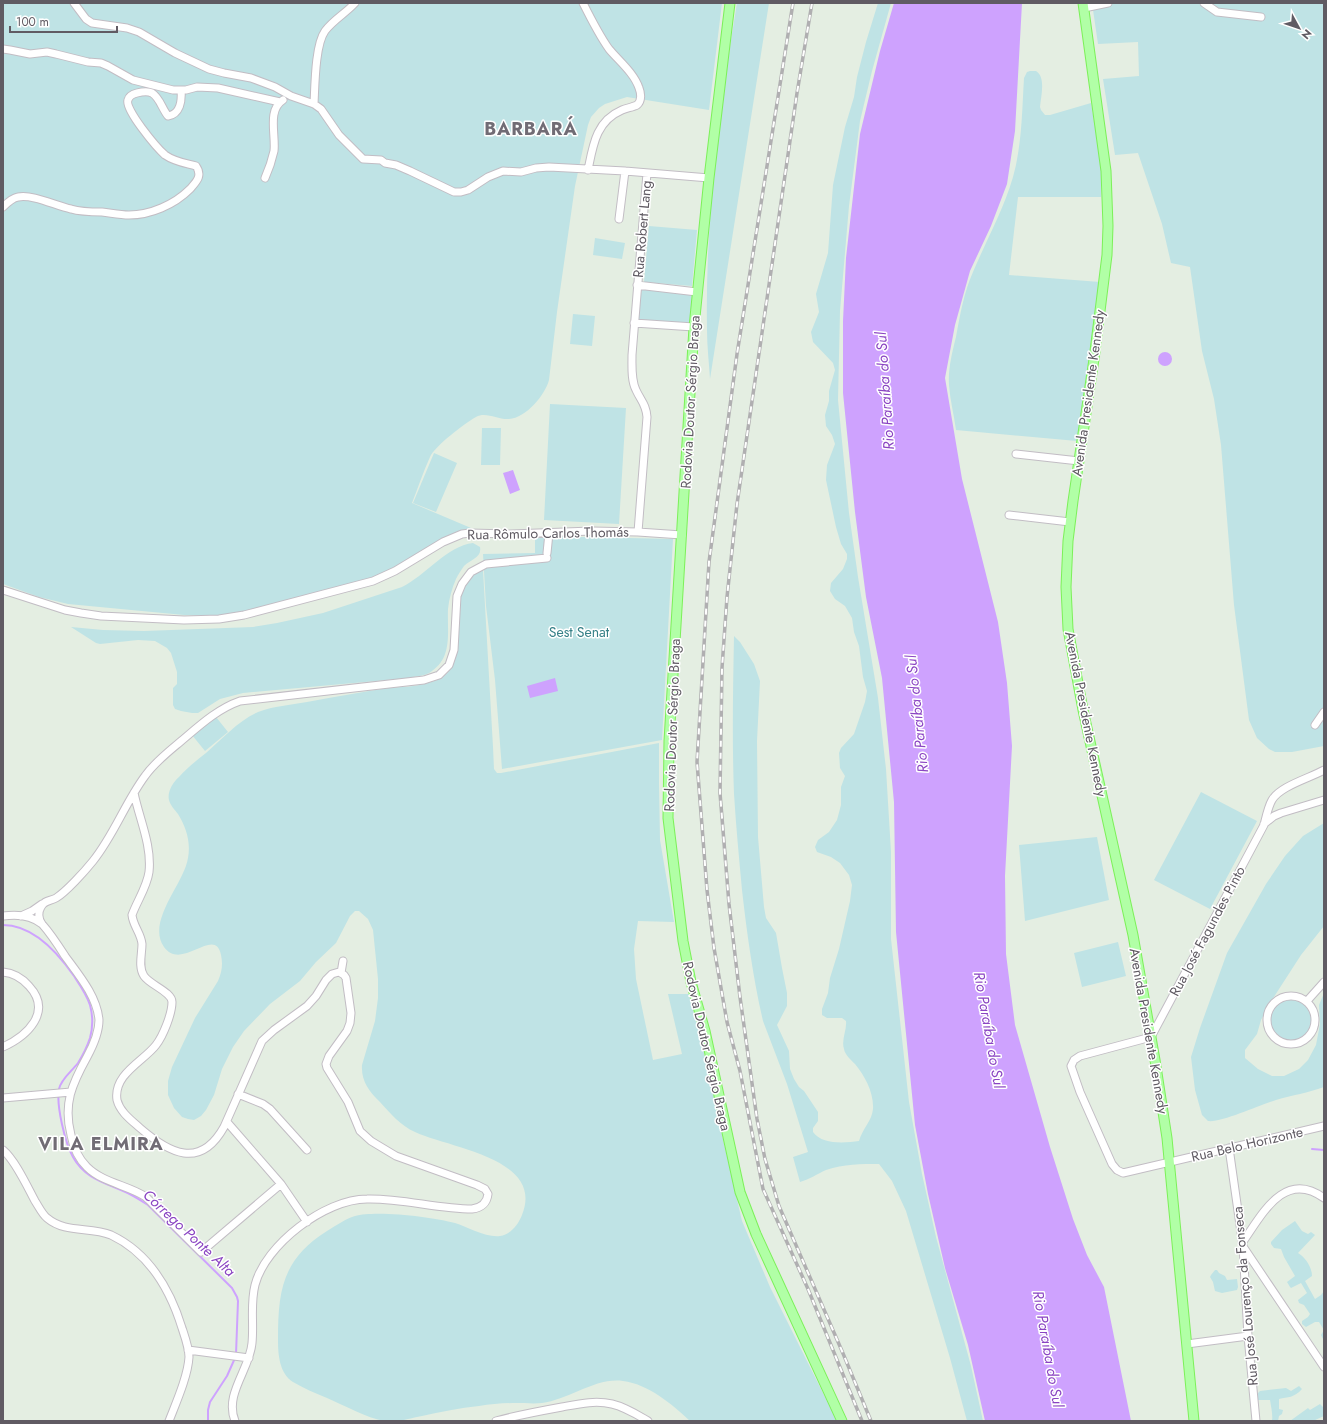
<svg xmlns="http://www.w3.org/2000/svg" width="1327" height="1424" font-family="Jost,sans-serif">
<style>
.green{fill:#bfe3e5}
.water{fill:#cea2fe}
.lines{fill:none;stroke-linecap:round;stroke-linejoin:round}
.stream{stroke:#cea2fe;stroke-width:2}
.minor-casing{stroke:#c2bdc4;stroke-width:9}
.major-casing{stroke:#7cf059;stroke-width:11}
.minor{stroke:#fff;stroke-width:7}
.major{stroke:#b1ffa6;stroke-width:9}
.rail-casing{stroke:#b0afb1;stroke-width:3.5}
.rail{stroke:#fff;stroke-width:2;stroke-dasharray:6;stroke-linecap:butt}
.labels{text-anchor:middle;stroke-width:3;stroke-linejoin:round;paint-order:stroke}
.street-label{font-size:14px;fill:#605b63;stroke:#fff}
.park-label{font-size:14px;fill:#368087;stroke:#fff}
.water-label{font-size:15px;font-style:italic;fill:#8a44c2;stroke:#fff}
.district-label{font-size:18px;font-weight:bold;letter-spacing:1px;fill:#716c75;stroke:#fff}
</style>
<rect width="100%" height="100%" fill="#e4eee2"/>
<path class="green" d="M3 3H722L709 110 627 97 605 104 599 108 591 117 588 125 575 186 557 312 549 380C545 395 526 418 509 419 498 420 486 411 476 417 465 423 435 446 430 457 423 472 418 488 412 503L471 528 459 531 447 536 384 575 249 611 219 616 184 615 68 604 39 597 3 584Z
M737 3H769L710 379C709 363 707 346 707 330 705 221 719 111 737 3Z
M878 3H891L872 71 860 121 849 206 840 311 838 400 849 513 858 577 878 698 886 769 891 852V939L909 1102 922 1174 936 1237 971 1366 983 1421H967L950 1358 906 1211 892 1181 879 1164C861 1164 844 1164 826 1170 817 1174 810 1179 800 1182L793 1157 808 1152 787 1084 763 1021C753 978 747 934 742 890 739 858 736 826 734 794 732 741 733 689 734 636L740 642 754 664 760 681 757 741 758 837 764 907 766 918 776 933 782 968 787 993V1006L777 1025 789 1051 790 1069 794 1079 799 1087 804 1091 818 1112V1121L813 1128V1132C822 1145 845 1143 859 1141 862 1129 872 1121 873 1109 874 1093 865 1076 855 1064 851 1060 845 1055 844 1049 841 1040 847 1030 846 1021L842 1018H827L822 1015V1009L828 993 830 978 839 949 850 901 852 885 849 875 840 863 831 857 817 852 815 847 818 840 829 832 837 820 841 805V787L845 776 840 768 839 753 841 748 854 734 865 702 867 691 863 677 859 646 854 632 852 618 845 606 835 599 830 591 831 583 843 569 847 559V554L841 544 836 527 826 480 827 465 835 444 832 435 826 426 825 415 829 401V391L835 370 833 363 813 342 811 332 819 312 816 294 828 253 833 185 840 151 845 127 854 97 857 77 866 42Z
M1092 3H1324V746L1292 752H1275L1269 749 1257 738 1249 720 1234 605 1221 445 1214 399 1202 351 1190 267 1171 263 1162 224 1138 153 1115 155 1103 79 1139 76 1138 42 1098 44Z
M1030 71H1036C1046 77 1041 96 1040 107L1041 110 1045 115H1050L1091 103 1101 163V197H1018L1009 275 1100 282 1077 441 956 430C954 415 950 400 949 385 948 369 952 353 956 337 960 315 964 292 973 272 986 241 1003 211 1013 177 1022 145 1022 111 1024 78L1027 72Z
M649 226 697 230 692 286 644 282Z
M595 238 625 243 622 259 593 255Z
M642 289 693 293 689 323 636 320Z
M573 314 595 316 592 346 570 344Z
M550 404 626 408 619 524 544 520Z
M482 428H501L500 465H481Z
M434 453 457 463 436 512 413 503Z
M535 536 673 539 662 740 502 769 495 680 486 606 483 554 535 553Z
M473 543 480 547C482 558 471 559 464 566 461 570 458 575 456 579 452 588 449 599 448 609 447 631 453 657 432 671 426 676 416 676 409 678L243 693 220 699 198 713H192L181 711 175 709 173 705V688L177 684V672L171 653 167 648 155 641 138 640 100 644 96 643 71 627 103 630 144 631 253 627 277 623 323 613 402 587C425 576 447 546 473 543Z
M483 570 493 747 494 769 497 773H501L659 743V783L660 840 674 922 638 921 634 949 636 979 653 1060 682 1054 668 994H689L713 1088 722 1135 742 1221 770 1287 837 1421H690C672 1404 648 1384 623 1381 596 1377 568 1400 542 1403 534 1404 524 1403 516 1403 504 1403 491 1404 479 1406 460 1408 440 1412 422 1416 410 1418 398 1423 385 1421 366 1418 344 1405 327 1398 315 1393 303 1388 293 1382 279 1373 278 1354 278 1339 278 1289 283 1259 327 1231 337 1225 345 1219 355 1216 376 1210 433 1217 455 1223 467 1227 487 1238 500 1236 511 1234 518 1225 522 1215 545 1158 449 1148 415 1132 401 1126 390 1113 380 1102 369 1091 361 1081 362 1065L375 1021 378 998V979L373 930 368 919 359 911H355L350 916 336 943 316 962 300 981 270 1004 244 1031 233 1047 222 1069 214 1095 206 1110 201 1116 194 1120 188 1119 182 1117 174 1108 168 1095V1081L172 1067 195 1018 218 981C222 972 223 964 221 955 215 925 182 972 164 947 146 921 184 884 188 858 191 842 186 827 178 814 175 810 170 805 169 800 167 792 173 782 179 777 187 768 197 760 206 753 222 739 239 720 258 712 274 706 290 705 307 702 334 697 361 692 388 688 401 687 415 687 428 683 437 681 447 676 452 667 459 658 460 610 461 596 465 584 470 573 483 570Z
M216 717 228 732 205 751 192 735Z
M1201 792 1257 821 1210 909 1154 880Z
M1324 823V926L1301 955 1270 1003 1261 1020 1257 1034 1245 1050V1058L1258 1069 1272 1076H1284L1299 1069 1308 1060 1316 1045 1320 1024 1319 1005 1324 993V1087C1308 1093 1292 1095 1276 1100 1260 1105 1221 1123 1208 1121L1202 1115 1195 1090 1191 1057 1200 1028 1227 953 1266 884 1285 856 1303 836Z
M1097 837 1109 900 1025 921 1019 845Z
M1118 942 1126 976 1082 987 1074 953Z
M1267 1021a24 24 0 1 1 48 0a24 24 0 1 1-48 0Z
M1295 1221 1302 1231 1308 1234 1311 1232 1315 1235 1298 1253C1305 1257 1312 1267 1312 1276L1305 1281 1315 1299 1321 1295 1324 1291V1341L1321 1335 1324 1330 1319 1322H1315L1306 1327 1302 1324V1321L1308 1317 1310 1314 1304 1305 1299 1303 1298 1300 1307 1293 1301 1283 1291 1288 1290 1287 1287 1282 1295 1276 1284 1257 1281 1249 1274 1248 1271 1244V1242L1282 1230Z
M1215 1270H1217L1219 1273 1225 1276 1227 1280 1237 1279 1238 1287 1237 1290 1222 1293 1215 1291 1213 1282 1210 1277 1211 1275Z
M1299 1386 1302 1389C1294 1398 1288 1397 1279 1399V1409L1283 1410 1282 1414 1279 1416 1278 1421H1272C1273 1414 1271 1407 1270 1400H1257V1394L1260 1391 1286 1388 1291 1391Z
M1320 1404 1324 1408V1416L1313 1421H1290L1308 1408 1310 1410Z"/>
<path class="water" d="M894 3H1022L1015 131 1007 184 991 226 970 271 955 325 945 378 962 479 998 622 1007 683 1012 746 1005 876 1006 954 1015 1025 1050 1147 1073 1219 1087 1255 1104 1287 1131 1421H985L968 1345 945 1268 928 1194 915 1125 896 932 894 802 882 678 866 597 855 512 843 393V321L846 258 860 134 880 51Z
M1158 359a7 7 0 1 1 14 0a7 7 0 1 1-14 0Z
M513 470 520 490 510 494 503 473Z
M555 678 558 691 530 698 527 686Z"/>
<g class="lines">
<path class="stream" d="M3 925C34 925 58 953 74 976 80 985 87 995 90 1005 93 1016 93 1027 90 1038 87 1047 83 1055 78 1063 72 1071 61 1079 59 1089 56 1105 65 1143 73 1157 84 1177 102 1182 121 1190 131 1194 139 1199 148 1205L232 1288 237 1297 238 1301 236 1354
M1312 1149 1324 1150
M208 1421V1410L210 1402 227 1376 235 1358"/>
<g class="minor-casing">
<path id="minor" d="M74 3 86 19 92 23 127 28 139 32 175 53 209 69 224 73 251 78 275 87 291 96 314 104 321 109 339 135 363 159 381 160 385 163 396 165 410 171 454 192H461L468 190 488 177 503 171 521 172 536 168 549 167 625 171 709 178
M583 3C591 19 599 35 609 49 619 61 634 73 639 88 641 93 642 101 637 105 633 107 627 108 622 110 596 121 593 145 588 170
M1204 3 1217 12 1261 17
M1084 8 1108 3
M3 49 10 50 30 54 47 52 56 54 88 62 101 63 108 66 133 80 173 90H186L197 87 218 88 280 102
M314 104C315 86 315 45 325 31 333 20 346 13 355 3
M265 178C269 169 272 160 274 151 276 135 267 110 283 100
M3 207C7 203 12 198 18 197 33 194 56 206 71 209 81 212 92 212 102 212 111 213 120 215 129 215 150 215 174 205 190 189 196 182 203 176 196 166 185 163 175 162 165 155 157 148 124 109 128 100 129 96 133 94 137 93 141 92 148 91 152 93 160 98 162 109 168 116 180 114 182 101 181 90
M619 219 625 171
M637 285 697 292
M634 323 694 327
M1016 454 1079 461
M1009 515 1070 522
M638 532 647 417C646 404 641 401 636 390 631 380 632 367 632 355L647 173
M547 553 549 533
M3 590 65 610 81 613 101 616 184 620 219 619 244 615 373 581 395 571 443 542 462 534 470 533 511 534 592 531 638 532 682 535
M1315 725 1324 712
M1324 770C1310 778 1280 786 1272 800 1268 807 1266 817 1264 825L1151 1037 1080 1056 1074 1060 1071 1066 1080 1092 1112 1164 1117 1170 1123 1173 1324 1126
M134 793C139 818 152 845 149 872 147 887 137 901 132 915 133 926 141 933 142 944 142 954 138 967 144 976 150 985 172 992 172 1002 172 1014 163 1036 156 1045 144 1061 113 1074 117 1100 120 1112 131 1120 140 1128 169 1153 200 1170 224 1127L262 1041 274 1030 307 1006 316 996 326 980 332 974 339 972 344 975 346 978 351 1013 350 1023 347 1031 329 1056 326 1064 327 1068 348 1102 360 1131 371 1141 396 1156 477 1185 485 1189 488 1194C487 1203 481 1208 472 1209 438 1209 401 1198 367 1199 325 1199 265 1245 255 1285 250 1305 254 1323 252 1343 250 1369 224 1394 235 1421
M1264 824 1274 816 1281 813 1324 800
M3 916C17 914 31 915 42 924 51 934 58 945 65 956 78 974 97 996 99 1020 99 1033 93 1046 87 1057 72 1084 63 1104 71 1135 73 1146 78 1158 87 1167 103 1183 128 1185 146 1197L201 1252 281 1184
M21 916 32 911 42 904
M42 924C38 919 38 912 41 907 44 900 51 901 56 898 66 892 85 871 93 861 114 835 125 803 145 776 154 763 168 752 180 742 199 726 217 709 240 701L424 680 439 675 449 665 454 650 457 596 462 584 471 572 486 564 547 558
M3 972C14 973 22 978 29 986 53 1012 27 1036 3 1047
M341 973 343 961
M1267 1020a24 24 0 1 1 48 0a24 24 0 1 1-48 0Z
M1307 1001 1324 982
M238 1094 263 1104 270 1109 307 1150
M3 1098 71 1092
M227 1122 281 1184 307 1222
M1229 1148 1243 1246 1248 1336 1256 1421
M3 1150C15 1160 27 1186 35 1201 39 1207 42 1214 47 1218 66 1234 90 1226 111 1235 149 1253 170 1289 182 1328 185 1337 189 1348 189 1357 188 1376 176 1403 169 1421
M1242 1243C1262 1215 1284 1169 1324 1198
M1244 1248 1324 1367
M1187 1344 1248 1336
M188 1350 249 1358
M496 1421C518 1415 540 1411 562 1407 578 1404 595 1400 612 1404 625 1407 636 1414 648 1421"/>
</g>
<g class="major-casing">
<path id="major" d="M730 3 709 178 694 327 669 741 668 818 683 941 691 982 705 1031 740 1192 756 1234 842 1421
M1083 3 1106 171 1108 226 1107 255 1094 359 1073 501 1068 541 1066 587 1068 629 1083 710 1133 935 1155 1060 1167 1138 1194 1421"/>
</g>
<use href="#minor" class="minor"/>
<use href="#major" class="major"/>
<g class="rail-casing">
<path id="rail" d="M793 3 737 354 709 562 697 762 707 890 714 948 727 1022 740 1071 763 1189 808 1289 862 1421
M812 3 797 93 737 504 727 597 722 668 720 793 729 904 740 997 757 1119 765 1159 779 1206 842 1351 871 1421"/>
</g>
<use href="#rail" class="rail"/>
</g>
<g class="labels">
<g class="street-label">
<text transform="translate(642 229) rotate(-85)" y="5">Rua Robert Lang</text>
<text transform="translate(1088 393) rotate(-82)" y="5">Avenida Presidente Kennedy</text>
<text transform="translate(690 402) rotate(-87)" y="5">Rodovia Doutor Sérgio Braga</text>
<text transform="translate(548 533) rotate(-1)" y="5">Rua Rômulo Carlos Thomás</text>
<text transform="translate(1086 714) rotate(79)" y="5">Avenida Presidente Kennedy</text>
<text transform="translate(672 725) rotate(-88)" y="5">Rodovia Doutor Sérgio Braga</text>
<text transform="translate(1207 931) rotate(-62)" y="5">Rua José Fagundes Pinto</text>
<text transform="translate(1149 1031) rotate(80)" y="5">Avenida Presidente Kennedy</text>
<text transform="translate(707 1046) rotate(77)" y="5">Rodovia Doutor Sérgio Braga</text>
<text transform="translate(1247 1144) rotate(-13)" y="5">Rua Belo Horizonte</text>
<text transform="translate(1245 1296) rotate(-95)" y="5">Rua José Lourenço da Fonseca</text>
</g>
<g class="park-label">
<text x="579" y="637">Sest Senat</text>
</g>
<g class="water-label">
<text transform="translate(885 391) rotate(-94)" y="5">Rio Paraíba do Sul</text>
<text transform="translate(917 714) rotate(-96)" y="5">Rio Paraíba do Sul</text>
<text transform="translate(989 1030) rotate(80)" y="5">Rio Paraíba do Sul</text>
<text transform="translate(189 1233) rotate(43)" y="5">Córrego Ponte Alta</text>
<text transform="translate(1048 1349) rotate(80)" y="5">Rio Paraíba do Sul</text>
</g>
<g class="district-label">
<text x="531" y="135">BARBARÁ</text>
<text x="101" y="1150">VILA ELMIRA</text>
</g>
</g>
<rect width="1327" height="1424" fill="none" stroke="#605b63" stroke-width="8"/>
<g transform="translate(1299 28) rotate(130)" stroke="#ffffff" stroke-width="3" paint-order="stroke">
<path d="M0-3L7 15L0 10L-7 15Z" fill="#605b63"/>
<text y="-6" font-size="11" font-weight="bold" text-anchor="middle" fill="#605b63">N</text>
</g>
<path d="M10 26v6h107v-6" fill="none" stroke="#605b63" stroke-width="2"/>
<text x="16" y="26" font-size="12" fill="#605b63" stroke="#ffffff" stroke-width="3" paint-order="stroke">100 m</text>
</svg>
